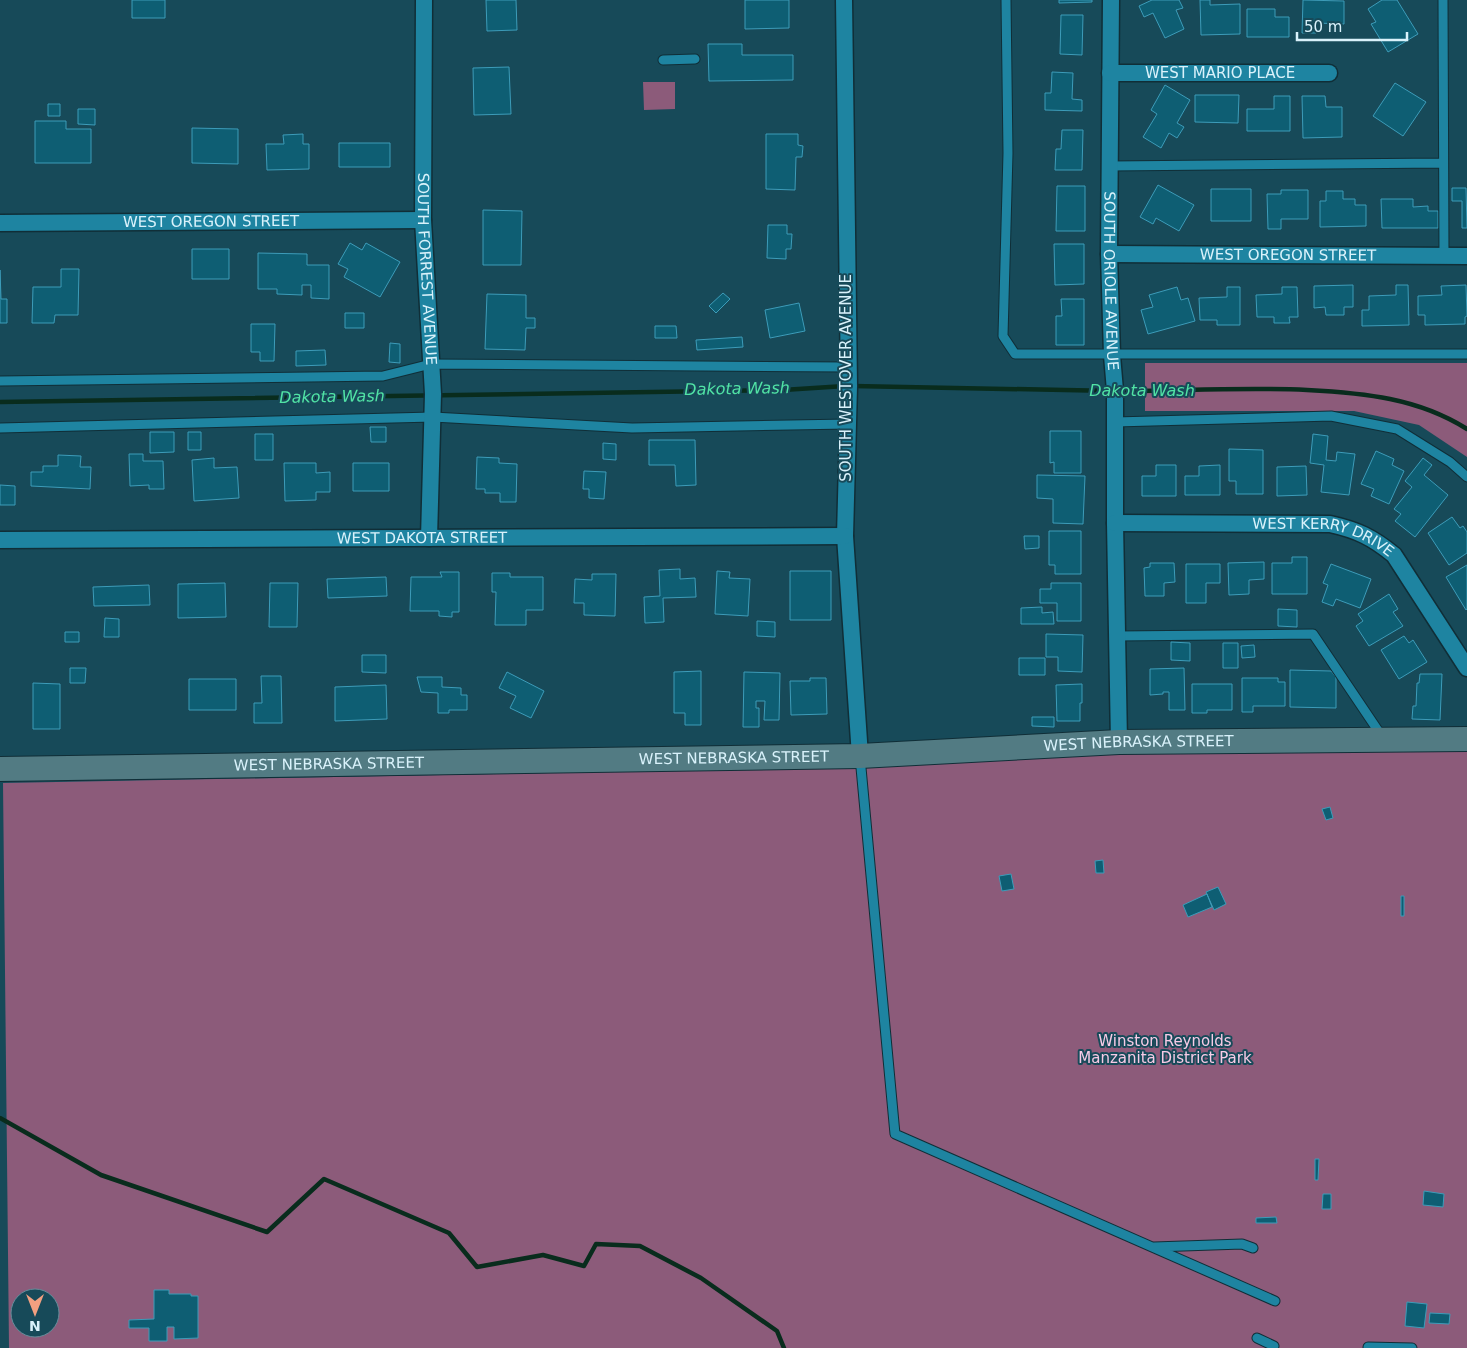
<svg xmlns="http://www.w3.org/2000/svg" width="1467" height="1348" font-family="'DejaVu Sans',sans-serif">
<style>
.green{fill:#8c5b7a;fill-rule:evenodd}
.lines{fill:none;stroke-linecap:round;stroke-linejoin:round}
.stream{stroke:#092c1d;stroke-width:4.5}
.building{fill:#0e5e73;stroke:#3d9cb9}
.lane-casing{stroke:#102e37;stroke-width:11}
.street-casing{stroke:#102e37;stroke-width:19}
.secondary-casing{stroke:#102e37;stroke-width:26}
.lane{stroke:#1e84a1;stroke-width:9}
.street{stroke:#1e84a1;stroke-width:16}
.secondary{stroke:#527b83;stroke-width:24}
.labels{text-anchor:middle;stroke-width:4;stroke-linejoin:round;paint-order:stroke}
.street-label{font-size:15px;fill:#d9f2fb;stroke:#174a59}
.park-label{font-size:15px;fill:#f8cbe6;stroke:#174a59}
.water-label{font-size:16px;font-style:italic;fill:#51e3a5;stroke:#174a59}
</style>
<rect width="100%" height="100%" fill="#174a59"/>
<path class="green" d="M643 82H675V109L644 110Z
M1145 363H1467V457L1419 425 1354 411H1145Z
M1467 749V1348H9L3 783 820 768 1116 751ZM20 1298H50V1328H20Z"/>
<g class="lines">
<path class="stream" d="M853 386C940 388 1027 390 1114 391 1179 391 1243 387 1307 390 1364 393 1418 398 1467 429
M0 402 783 390 845 386
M0 1118 101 1175 267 1232 324 1179 449 1233 477 1267 543 1255 584 1266 596 1244 640 1246 701 1278 777 1331 784 1348"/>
</g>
<path class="building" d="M132 0H165V18H132Z
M486 0H516L517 30 487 31Z
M745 0H789V28L745 29Z
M1059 0H1092V2L1059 3Z
M1152 0H1179L1183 8 1176 10 1184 29 1165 38 1153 13 1144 17 1139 6Z
M1200 0H1210V5L1240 4V34L1201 35Z
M1303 0 1344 1V24L1316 23V33H1302Z
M1382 0H1397L1418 34 1388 52 1371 24 1376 22 1368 9Z
M1247 9H1275V17H1289V37H1247Z
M1061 15H1083L1082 55 1060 54Z
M708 44H742V55H793V80L709 81Z
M509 67 511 114 474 115 473 68Z
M1052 72 1073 73 1072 99 1082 100V111L1045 110V93H1051Z
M1395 83 1426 102 1403 136 1373 116Z
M1165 85 1190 100 1177 123 1184 127 1177 138 1169 133 1161 148 1143 137 1157 114 1151 110Z
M1195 95H1239L1238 123 1195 122Z
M1274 96H1290V131H1247V109H1274Z
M1302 96H1325L1326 107H1342V137L1303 138Z
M48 104H60V116H48Z
M78 109H95V125L78 124Z
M35 121H66V129H91V163H35Z
M192 128 238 129V164L192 163Z
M1062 130H1083L1082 170H1055L1056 149H1061Z
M303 134V144H309V169L267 170 266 144H284L283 135Z
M766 134H798V145L803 146 802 157H796L795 190 766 189Z
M339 143H390V167H339Z
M1158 185 1194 205 1179 231 1156 218 1153 224 1140 217Z
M1057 186H1085V231H1056Z
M1452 188H1466L1467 228H1462V201H1452Z
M1211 189H1251V221H1211Z
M1281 190H1308V219H1281V229H1268L1267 194H1281Z
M1326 191H1343V199H1355V205H1366V226L1320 227V201H1326Z
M1381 199H1413V207L1428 206V211H1438V228H1382Z
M483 210 522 211 521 265H483Z
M768 225H787V234H792L791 249H786V259L767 258Z
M350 243 362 250 366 243 400 262 380 297 344 277 348 269 338 264Z
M1054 244H1084V284L1055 285Z
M192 249H229V279H192Z
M258 253 307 254V265H329V299L311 298V285H302V295L277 294V289H258Z
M61 269H79L78 315H55L54 323H32L33 287H61Z
M0 270 1 299H7V323H0Z
M1353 285V307H1344V315H1326L1325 307 1314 308V286Z
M1396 285H1408L1409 325 1362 326V310H1369V296L1396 295Z
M1466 285 1467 316 1465 317V324L1425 325V315H1418V296L1442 295 1441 286Z
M1177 287 1181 300 1188 298 1195 321 1148 334 1141 310 1153 307 1149 295Z
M1227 287H1240V325H1217V320H1200L1199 298 1227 297Z
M1282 287H1297L1298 317H1289L1290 323H1274V317H1257L1256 295 1282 294Z
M723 293 730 299 716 313 709 306Z
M487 294 526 295V318H535V328H526L525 350 485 349Z
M1061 299H1084V345H1056V316H1062Z
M799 303 805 331 770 338 765 310Z
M345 313H364V328H345Z
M251 324H275L274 361H260V352H251Z
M655 326H676L677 338H655Z
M742 337 743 347 697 350 696 340Z
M390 343 400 344V363L389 362Z
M325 350 326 365 296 366V351Z
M370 427H386V442H371Z
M1050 431H1081V473H1054V462L1050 463Z
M150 432H174V452L150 453Z
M188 432H201V450H188Z
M255 434H273V460H255Z
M1313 434 1328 436 1326 460 1336 461 1337 452 1355 454 1349 495 1321 492 1324 465 1310 463Z
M649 440H695L696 485 676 486 675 465H649Z
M603 443 616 444V460L603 459Z
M1229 449 1263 450V494H1236V481H1229Z
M1376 451 1394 459 1392 465 1404 471 1389 504 1371 496 1374 489 1361 484Z
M129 454H143V461H163L164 489H149V485L130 486Z
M58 455 81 456 80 467H91L90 489 31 486V472H43V466H58Z
M477 457 499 458V463L517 464 516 502H500V493H485V489H476Z
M214 458V468L237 467 239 498 194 501 192 460Z
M1423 458 1432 465 1424 475 1448 495 1415 537 1395 521 1401 514 1394 509 1412 487 1405 481Z
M284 463H316V473L330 472V492H316V500L285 501Z
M353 463H389V491H353Z
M1156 465H1176V496H1142V476H1156Z
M1220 465V495H1185V476H1199V466Z
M1306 466 1307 495 1277 496V467Z
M584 471 606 472 604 499 589 498V489H583Z
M1037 475 1085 476 1083 524 1053 523V499L1037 498Z
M0 485 15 486V505H0Z
M1452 517 1460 528 1463 526 1467 532V553L1449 565 1428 533Z
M1049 531H1081V574H1055V565H1049Z
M1024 536H1039V548L1025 549Z
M1292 557H1307V594H1272V563H1292Z
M1264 562V579L1249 580V594L1229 595 1228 563Z
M1150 563H1174L1175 582 1164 583V596H1145L1144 568 1150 567Z
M1186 564H1220V583H1206V603H1186Z
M1331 564 1371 579 1360 608 1336 599 1333 606 1322 602 1328 585 1323 583Z
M1467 565V609L1466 610 1446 577Z
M680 569V579L695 578 696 597 663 598 664 622 645 623 644 597 660 596 659 570Z
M717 571 730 572 729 578 750 579 748 616 715 614Z
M790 571H831V620H790Z
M440 572H459V612H452V617L439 616V611H410L411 577H442Z
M492 573H510V577H543V610H526V625H495L496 592H492Z
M592 574H616L615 616 584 615V603H574L575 579 592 580Z
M386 577 387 596 328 598 327 579Z
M225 583 226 617 178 618V584Z
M270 583H298L297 627H269Z
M1051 583H1081V621H1057V603H1040V589H1051Z
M149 585 150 605 94 606 93 587Z
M1389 594 1398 609 1393 612 1403 626 1369 646 1356 626 1363 621 1358 614Z
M1042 607V613L1053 612 1054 624H1021V608Z
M1278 609 1297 610V627L1278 626Z
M105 618 119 619V637H104Z
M757 621 775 622V637L757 636Z
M65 632H79V642H65Z
M1046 634 1083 635 1082 672 1058 671V657H1046Z
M1404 636 1409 643 1413 640 1427 662 1399 679 1381 650Z
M1171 642 1190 643V661L1171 660Z
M1223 643H1238V668H1223Z
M1254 645 1255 657 1242 658 1241 646Z
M362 655H386V673L362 672Z
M1019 658H1045V675H1019Z
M70 668H86L85 683H70Z
M1184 668 1185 710H1169V692H1163V694L1150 695V669Z
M1290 670 1331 671 1336 677V708L1290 707Z
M701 671V725H685V713H674V672Z
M507 672 544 691 531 718 510 708 516 696 499 688Z
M744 672 780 673 779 720H764L765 701H756V708H759V727H743Z
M1420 674H1442L1440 720 1412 719 1413 706H1416L1417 683H1419Z
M261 676H281L282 723H254V703H262Z
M417 677H442V687L461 688V695H467V710H449V713H438V693L421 692Z
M810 678H826L827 714 791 715 790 681H810Z
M1242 678H1278V682H1285V706H1253V712H1242Z
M189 679H236V710H189Z
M33 683 60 684V729H33Z
M1082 684V703H1080V721H1057L1056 685Z
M1192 684H1232V710H1207V713H1192Z
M386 685 387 719 335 721V687Z
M1032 717H1054V727L1032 726Z
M1330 807 1333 818 1326 820 1322 809Z
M1103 860 1104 873H1096L1095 861Z
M1011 874 1014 889 1002 891 999 876Z
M1218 887 1226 904 1214 910 1206 892Z
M1207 894 1212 907 1188 917 1183 905Z
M1401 896H1404V916H1401Z
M1315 1159H1319L1318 1180H1315Z
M1424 1191 1444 1194 1443 1207 1423 1205Z
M1323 1194H1331V1209H1322Z
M1276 1217 1277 1223H1256V1218Z
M154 1290H169V1294H191V1296H198V1338L174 1339V1327H167V1341H149V1328H129V1320L154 1319Z
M1407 1302 1427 1304 1424 1328 1405 1326Z
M1430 1313 1450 1314 1449 1324 1429 1323Z"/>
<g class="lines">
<g class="lane-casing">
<path id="lane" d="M1006 0 1008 153 1003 336 1015 354H1467
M1443 0 1444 256
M663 60 695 59
M1110 166 1443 163
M0 381 383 376 431 364 848 367
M1115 422 1331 416 1397 429 1450 462 1467 477
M0 428 433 417 632 428 848 424
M1117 636 1313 634 1383 738
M860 757 895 1134 1275 1301
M1154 1247 1242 1244 1253 1248
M1257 1338 1274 1346
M1368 1347 1412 1348"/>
</g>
<g class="street-casing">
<g id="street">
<path id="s1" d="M424 0 423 220 433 394 429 538"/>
<path d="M844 0 849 386 845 536 860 756"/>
<path id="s2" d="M1111 0 1109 254 1112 355 1115 391V523L1119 742"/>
<path id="s3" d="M1110 73H1329"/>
<path id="s4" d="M0 223 423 220"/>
<path id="s5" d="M1109 254 1467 256"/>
<path id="s6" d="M1115 523 1330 524C1357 530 1372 537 1394 555L1467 668"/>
<path id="s7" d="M0 540 845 536"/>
</g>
</g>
<g class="secondary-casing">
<g id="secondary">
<path id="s8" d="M0 769 860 756 1119 742 1467 739"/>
</g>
</g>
<use href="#lane" class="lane"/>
<use href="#street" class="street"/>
<use href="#secondary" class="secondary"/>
</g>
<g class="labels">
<g class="street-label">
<text dy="5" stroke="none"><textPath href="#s3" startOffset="110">WEST MARIO PLACE</textPath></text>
<text dy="5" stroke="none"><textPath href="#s4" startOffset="211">WEST OREGON STREET</textPath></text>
<text dy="5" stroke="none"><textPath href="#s5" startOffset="179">WEST OREGON STREET</textPath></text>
<text dy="5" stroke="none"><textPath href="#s1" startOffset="269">SOUTH FORREST AVENUE</textPath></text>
<text dy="5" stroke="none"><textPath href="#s2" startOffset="281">SOUTH ORIOLE AVENUE</textPath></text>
<text transform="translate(846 378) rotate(-90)" y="5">SOUTH WESTOVER AVENUE</text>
<text dy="5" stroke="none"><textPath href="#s7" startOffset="422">WEST DAKOTA STREET</textPath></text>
<text dy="5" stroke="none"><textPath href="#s6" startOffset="211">WEST KERRY DRIVE</textPath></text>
<text dy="5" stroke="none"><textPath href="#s8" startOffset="1139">WEST NEBRASKA STREET</textPath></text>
<text dy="5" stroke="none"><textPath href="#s8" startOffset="734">WEST NEBRASKA STREET</textPath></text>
<text dy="5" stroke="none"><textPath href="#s8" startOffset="329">WEST NEBRASKA STREET</textPath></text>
</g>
<g class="park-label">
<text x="1165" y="1046">Winston Reynolds<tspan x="1165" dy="17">Manzanita District Park</tspan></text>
</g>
<g class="water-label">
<text transform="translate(737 388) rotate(-1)" y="6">Dakota Wash</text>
<text x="1142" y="396">Dakota Wash</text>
<text transform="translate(332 396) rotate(-1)" y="6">Dakota Wash</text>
</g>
</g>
<g transform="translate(35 1313) rotate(180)"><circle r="24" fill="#174a59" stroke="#658d9a"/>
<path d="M0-4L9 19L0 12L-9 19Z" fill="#f2a080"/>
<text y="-8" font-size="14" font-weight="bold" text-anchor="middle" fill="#d9f2fb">N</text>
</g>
<path d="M1297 32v8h110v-8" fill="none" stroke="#d9f2fb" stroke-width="2.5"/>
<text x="1304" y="32" font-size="15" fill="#d9f2fb" stroke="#174a59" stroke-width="4" paint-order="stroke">50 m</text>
</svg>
